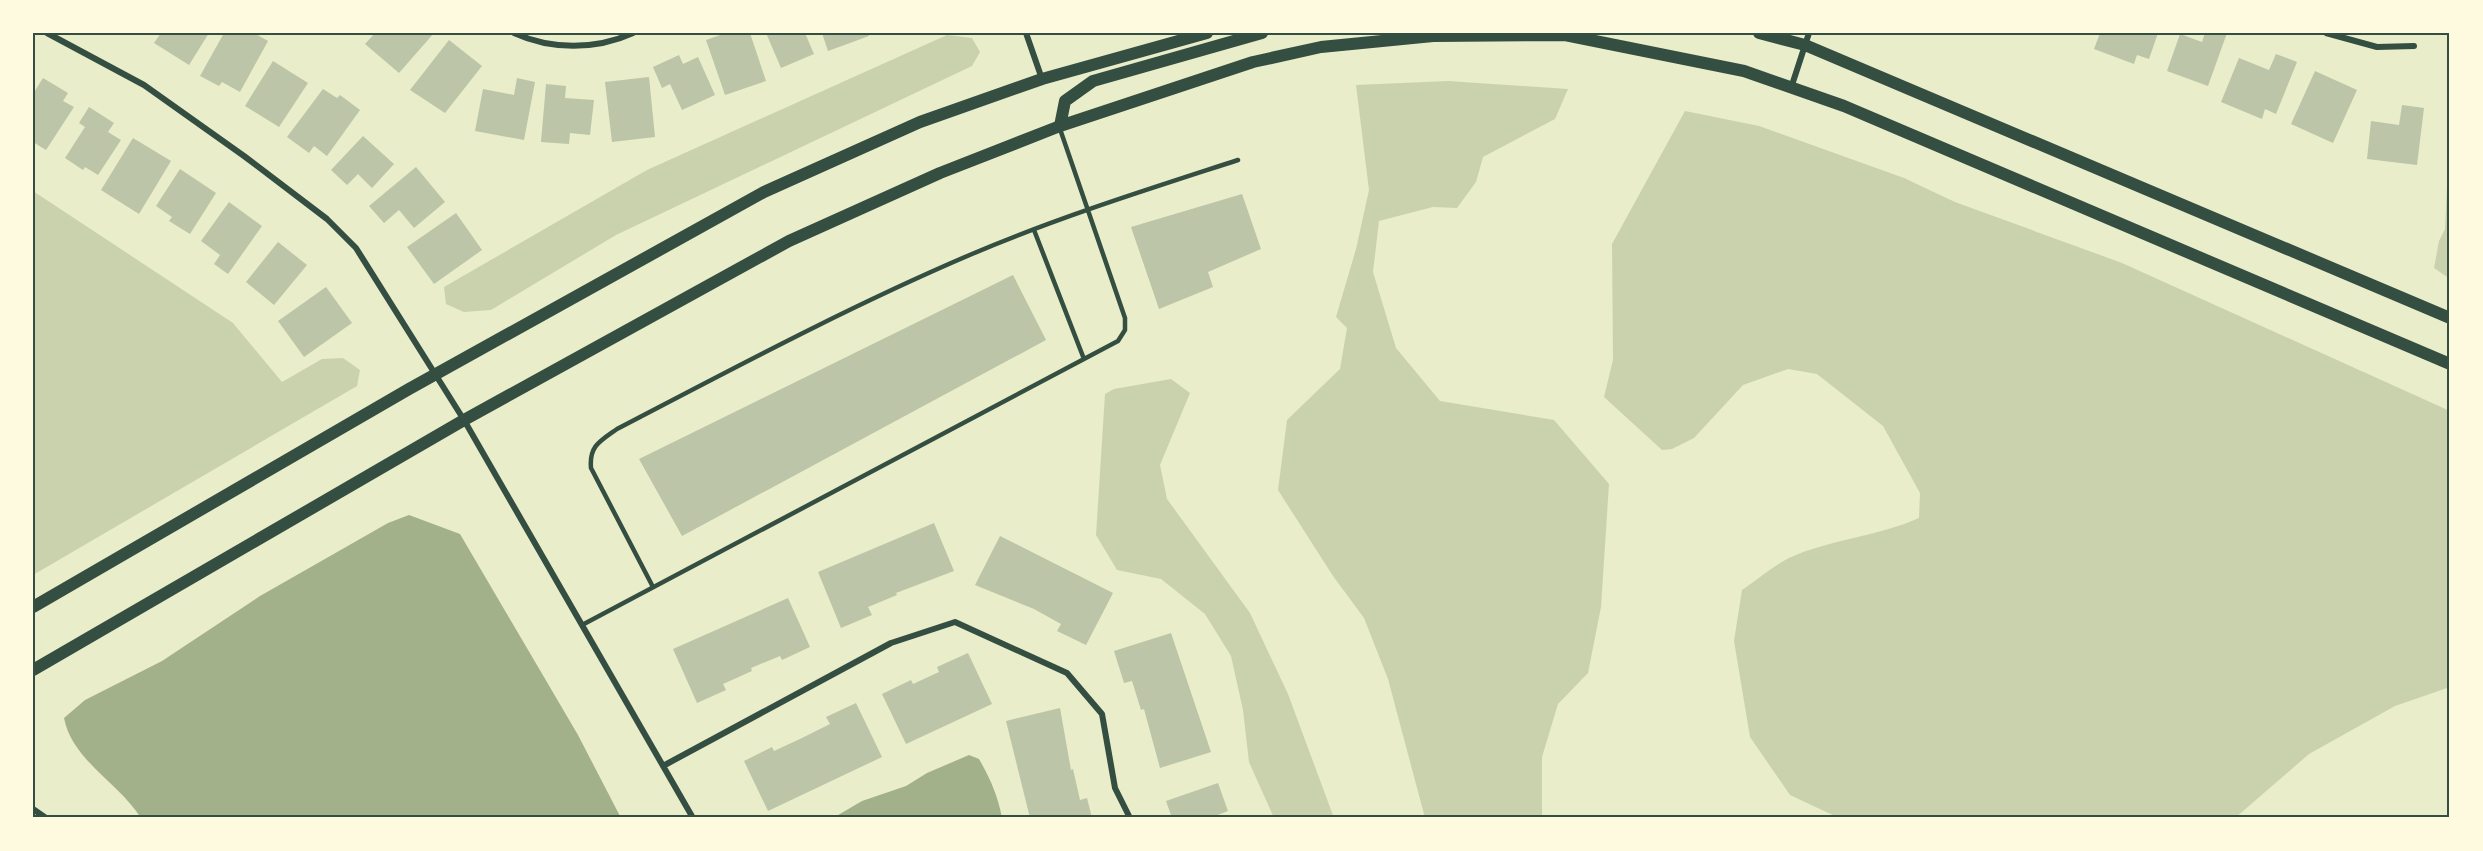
<svg xmlns="http://www.w3.org/2000/svg" width="2483" height="851" font-family="'Nunito Sans',sans-serif">
<style>
.green{fill:#cad2ad}
.water{fill:#a3b18a}
.building{fill:#bcc5a7}
.lines{fill:none;stroke-linecap:round;stroke-linejoin:round}
.service{stroke:#344e41;stroke-width:4.5}
.minor{stroke:#344e41;stroke-width:6}
.secondary{stroke:#344e41;stroke-width:12}
.neatline{fill:none;stroke:#344e41;stroke-width:2}
</style>
<rect width="100%" height="100%" fill="#e9edc9"/>
<path class="green" d="M947 35 972 38 980 52 972 66 616 235 491 310 464 312 446 304 444 287 647 170Z
M1448 81 1568 89 1555 119 1483 157 1476 182 1457 208 1433 207 1379 221 1373 272 1396 348 1440 401 1554 420 1609 484 1601 607 1588 673 1558 704 1542 757V818H1425L1388 679 1364 618 1333 576 1278 490 1287 420 1340 369 1347 328 1336 317 1356 249 1369 190 1356 85Z
M1685 111 1759 126 1904 178 1955 202 2122 263 2450 411V687L2395 706 2309 754 2235 818H1839L1790 795 1750 737 1734 641 1742 590C1757 580 1773 566 1789 558 1830 539 1877 537 1919 518L1920 493 1883 426 1817 374 1788 369 1743 385 1694 438 1672 449 1662 450 1604 397 1613 360 1612 244Z
M2450 121V279L2434 268 2439 241 2445 229Z
M33 191 233 323 282 382 322 359 343 358 360 370 357 386 33 575Z
M1171 379 1190 393 1160 465 1167 499 1250 613 1288 694 1334 818H1274L1249 762 1243 710 1231 656 1205 614 1161 579 1117 570 1096 535 1105 394 1114 389Z"/>
<path class="water" d="M409 515 460 534 578 735 621 818H141C119 783 72 760 64 718L85 700 162 661 260 596 388 523Z
M969 755 979 759C990 778 998 796 1002 818H833L862 801 906 786 927 773Z"/>
<path class="building" d="M161 33H209L189 65 154 43Z
M224 33H254L268 41 240 92 222 82 219 86 200 76Z
M375 33H434L399 73 365 44Z
M726 33H750L766 81 725 95 706 40Z
M766 33H805L814 54 781 68Z
M822 33H868L869 36 828 51Z
M2100 33H2158L2149 59 2137 55 2134 64 2094 49Z
M2205 33H2227L2208 86 2167 71 2180 34 2202 42Z
M449 40 482 66 445 113 410 90Z
M2276 54 2297 62 2276 114 2265 109 2262 119 2221 102 2239 58 2269 70Z
M679 55 683 64 698 57 715 95 682 110 670 84 662 88 653 67Z
M273 61 308 83 279 127 245 106Z
M2315 71 2357 90 2333 143 2291 124Z
M649 77 655 137 612 142 605 82Z
M43 78 68 93 63 101 74 107 46 150 33 142V94Z
M517 78 535 82 524 140 475 131 483 89 514 95Z
M546 84 566 86 565 98 594 100 590 135 570 133 569 144 541 142Z
M323 89 337 98 340 95 360 110 327 156 314 146 309 153 287 137Z
M2402 105 2424 108 2417 165 2367 159 2371 121 2399 125Z
M89 107 114 123 108 132 121 140 98 175 85 167 83 170 65 158 85 127 79 123Z
M363 136 394 164 372 188 358 174 347 185 331 170Z
M133 138 171 161 139 214 101 190Z
M416 167 445 202 414 228 399 210 384 223 369 206Z
M180 169 216 193 190 234 169 221 172 217 156 206Z
M1242 194 1261 249 1208 272 1213 287 1159 309 1131 227Z
M229 202 262 226 228 274 214 264 220 255 201 241Z
M456 213 482 250 434 284 407 247Z
M278 242 307 265 274 305 246 282Z
M1013 275 1046 340 682 536 639 459Z
M326 287 352 323 304 357 278 321Z
M934 523 954 571 896 593 897 595 868 607 872 615 841 628 818 572Z
M1000 536 1113 593 1086 645 1057 631 1061 624 1034 609 975 585Z
M788 598 810 647 782 660 780 656 751 668 752 671 723 684 726 690 697 703 673 649Z
M1171 633 1211 752 1160 768 1144 709 1141 710 1132 681 1124 683 1114 651Z
M968 653 992 704 906 744 882 694 911 680 913 684 939 672 937 667Z
M856 703 882 757 768 811 744 761 772 747 774 751 802 738 830 724 826 717Z
M1060 708 1071 770 1073 769 1080 800 1087 798 1092 818H1030L1006 721Z
M1218 783 1228 811 1210 818H1172L1166 801Z"/>
<g class="lines">
<path class="service" d="M1034 230 1084 359
M653 587 591 468C589 446 600 441 617 429 734 368 850 306 972 254 1059 217 1149 189 1238 160
M582 625 1118 341 1125 330V318L1060 129"/>
<path class="minor" d="M47 33 144 85 244 156 327 219 356 248 464 420 693 818
M514 33C551 50 596 50 633 33
M1026 33 1042 79
M2326 33 2377 47 2414 46
M1791 88 1809 33
M663 766 891 643 955 622 1067 673 1102 714 1115 788 1130 818
M33 809 46 818"/>
<path class="secondary" d="M1759 33 1805 45 2450 318
M1060 126 1065 101 1093 81 1262 33
M33 607 409 389 764 192 920 122 1042 79 1207 33
M33 670 464 420 789 241 940 173 1060 126 1253 62 1321 47 1433 36 1565 35 1744 71 1844 106 2450 364"/>
</g>
<rect width="2483" height="851" fill="none" stroke="#fefae0" stroke-width="69"/>
<rect x="34" y="34" width="2414" height="782" class="neatline"/>
</svg>
